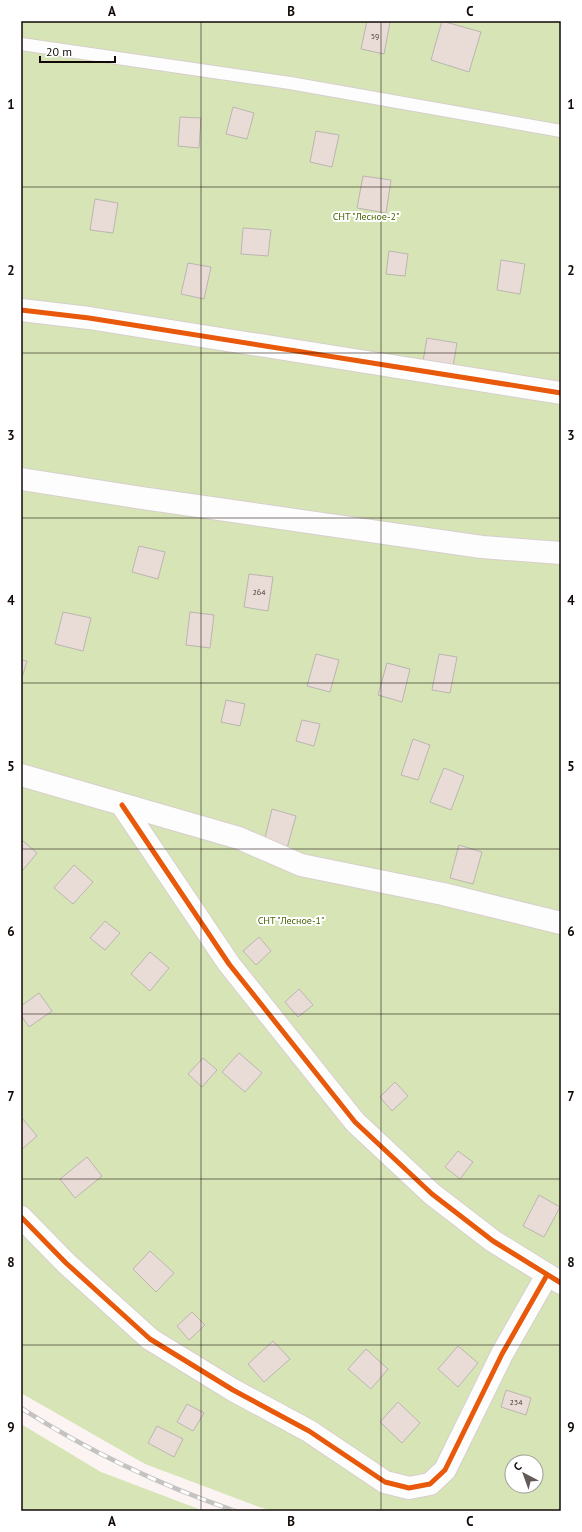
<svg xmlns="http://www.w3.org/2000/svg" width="582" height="1532" font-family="'PT Sans',sans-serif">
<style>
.green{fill:#d6e4b6;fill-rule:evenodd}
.building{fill:#e9dcd6;stroke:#bcb5b1}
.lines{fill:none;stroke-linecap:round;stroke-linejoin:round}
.service-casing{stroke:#d8cfcc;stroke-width:14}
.minor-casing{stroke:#d8cfcc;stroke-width:24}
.service{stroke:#fefdfd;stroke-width:12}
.minor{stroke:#fefdfd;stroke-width:22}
.rail-casing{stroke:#c5c3c2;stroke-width:4.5}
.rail{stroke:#fff;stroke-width:3;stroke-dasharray:9;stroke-linecap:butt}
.cycleway-casing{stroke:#fff;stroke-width:8}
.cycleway{stroke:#e8590c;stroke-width:5}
.grid{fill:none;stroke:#120906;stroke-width:1;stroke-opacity:0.55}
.labels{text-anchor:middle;stroke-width:4;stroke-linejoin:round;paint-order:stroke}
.number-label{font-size:8px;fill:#483e3a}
.park-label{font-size:10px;fill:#486200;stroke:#fff}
.neatline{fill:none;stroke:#120906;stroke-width:1.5}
.grid-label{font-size:13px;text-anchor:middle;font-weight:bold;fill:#120906}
</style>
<rect width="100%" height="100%" fill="#fbf4f2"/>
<path class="green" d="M21 21H561V1511H274L259 1507 145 1464 21 1393ZM512 1462H536V1486H512Z
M21 1424 101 1472 204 1511H21Z"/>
<path class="building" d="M367 21 390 22 384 54 361 49Z
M442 21 481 32 469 72 431 60Z
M233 107 254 113 247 139 226 134Z
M180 117 201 118 199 148 178 146Z
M316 131 339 135 332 167 310 162Z
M363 176 391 180 386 213 357 208Z
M95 199 118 203 113 233 90 230Z
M243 228 271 230 268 256 241 254Z
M389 251 408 254 405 276 386 274Z
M501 260 525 264 520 294 497 290Z
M188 263 211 267 204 299 181 294Z
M427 338 457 343 453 366 423 361Z
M139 546 165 552 158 579 132 572Z
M249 574 273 577 268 611 244 607Z
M63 612 91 618 83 651 55 644Z
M190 612 214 615 210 648 186 645Z
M316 654 339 660 330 692 307 686Z
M439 654 457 657 450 693 432 690Z
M21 660 27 661 21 681Z
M387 663 410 669 402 702 378 695Z
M226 700 245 704 240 726 221 722Z
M302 720 320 724 314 746 296 741Z
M413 739 430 745 418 780 401 775Z
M444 768 464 776 451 810 430 802Z
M272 809 296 816 287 848 264 842Z
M23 841 37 853 23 870 21 869V843Z
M459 845 482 852 473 884 450 878Z
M74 865 93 882 73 904 54 888Z
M105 921 120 933 105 950 90 938Z
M259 937 271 951 256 965 243 951Z
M150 952 169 968 150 991 131 974Z
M299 989 313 1005 298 1017 285 1002Z
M39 993 52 1011 29 1027 21 1015V1006Z
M239 1053 262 1073 245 1092 222 1072Z
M203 1058 217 1070 202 1087 188 1074Z
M395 1082 408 1096 392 1111 380 1097Z
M21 1118H22L37 1136 21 1150Z
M458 1151 473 1162 460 1179 445 1167Z
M87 1157 102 1176 75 1198 60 1179Z
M539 1195 560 1207 544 1237 523 1226Z
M150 1251 174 1273 156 1292 133 1269Z
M192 1312 205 1325 189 1340 177 1326Z
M273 1341 290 1359 264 1382 248 1364Z
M458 1346 478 1363 458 1387 438 1369Z
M366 1349 388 1369 371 1389 348 1369Z
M506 1390 531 1398 526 1415 501 1407Z
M398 1402 420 1423 402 1443 380 1422Z
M187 1404 204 1413 193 1431 177 1422Z
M157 1426 183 1439 174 1457 148 1443Z"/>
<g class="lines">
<g class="service-casing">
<path id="service" d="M21 44 290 83 561 131"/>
</g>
<g class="minor-casing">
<path id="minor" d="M21 310 89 318 561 393
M21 479 142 498 482 547 561 553
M21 775 239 838 301 865 443 894 561 923
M122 805 229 964 355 1122 432 1194 493 1241 561 1283
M21 1217 66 1263 150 1339 233 1390 309 1431 385 1482 409 1488 430 1484 445 1470 502 1354 547 1275"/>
</g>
<use href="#service" class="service"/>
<use href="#minor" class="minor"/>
<g class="rail-casing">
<path id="rail" d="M21 1408C88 1451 160 1485 235 1511"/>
</g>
<use href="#rail" class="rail"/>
<g class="cycleway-casing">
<path id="cycleway" d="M21 310 89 318 561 393
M122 805 229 964 355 1122 432 1194 493 1241 561 1283
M21 1217 66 1263 150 1339 233 1390 309 1431 385 1482 409 1488 430 1484 445 1470 502 1354 547 1275"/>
</g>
<use href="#cycleway" class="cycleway"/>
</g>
<path class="grid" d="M201 21V1511M381 21V1511M21 187H561M21 353H561M21 518H561M21 683H561M21 849H561M21 1014H561M21 1179H561M21 1345H561"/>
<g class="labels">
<g class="number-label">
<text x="375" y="39">59</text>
<text x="259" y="595">264</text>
<text x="516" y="1405">234</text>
</g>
<g class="park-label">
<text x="366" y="220">СНТ "Лесное-2"</text>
<text x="291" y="924">СНТ "Лесное-1"</text>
</g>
</g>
<rect width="582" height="1532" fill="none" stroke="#ffffff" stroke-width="44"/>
<g transform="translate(524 1474) rotate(319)"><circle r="19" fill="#ffffff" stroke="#a09d9b"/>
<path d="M0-3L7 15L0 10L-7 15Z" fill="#645b59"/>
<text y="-6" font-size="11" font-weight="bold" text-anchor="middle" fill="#120906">С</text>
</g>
<path d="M40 56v6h75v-6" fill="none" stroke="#120906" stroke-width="2"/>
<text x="46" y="56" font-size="12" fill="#120906" stroke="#ffffff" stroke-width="3" paint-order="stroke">20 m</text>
<rect x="22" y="22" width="538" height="1488" class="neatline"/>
<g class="grid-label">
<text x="112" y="16">A</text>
<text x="291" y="16">B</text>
<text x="470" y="16">C</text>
<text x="11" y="109">1</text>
<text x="571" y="109">1</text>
<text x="11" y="275">2</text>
<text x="571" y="275">2</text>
<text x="11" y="440">3</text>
<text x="571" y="440">3</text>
<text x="11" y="605">4</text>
<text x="571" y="605">4</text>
<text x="11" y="771">5</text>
<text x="571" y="771">5</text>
<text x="11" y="936">6</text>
<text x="571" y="936">6</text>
<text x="11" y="1101">7</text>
<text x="571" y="1101">7</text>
<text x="11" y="1267">8</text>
<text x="571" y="1267">8</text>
<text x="11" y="1432">9</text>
<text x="571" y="1432">9</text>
<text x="112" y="1526">A</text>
<text x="291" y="1526">B</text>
<text x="470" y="1526">C</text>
</g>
</svg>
